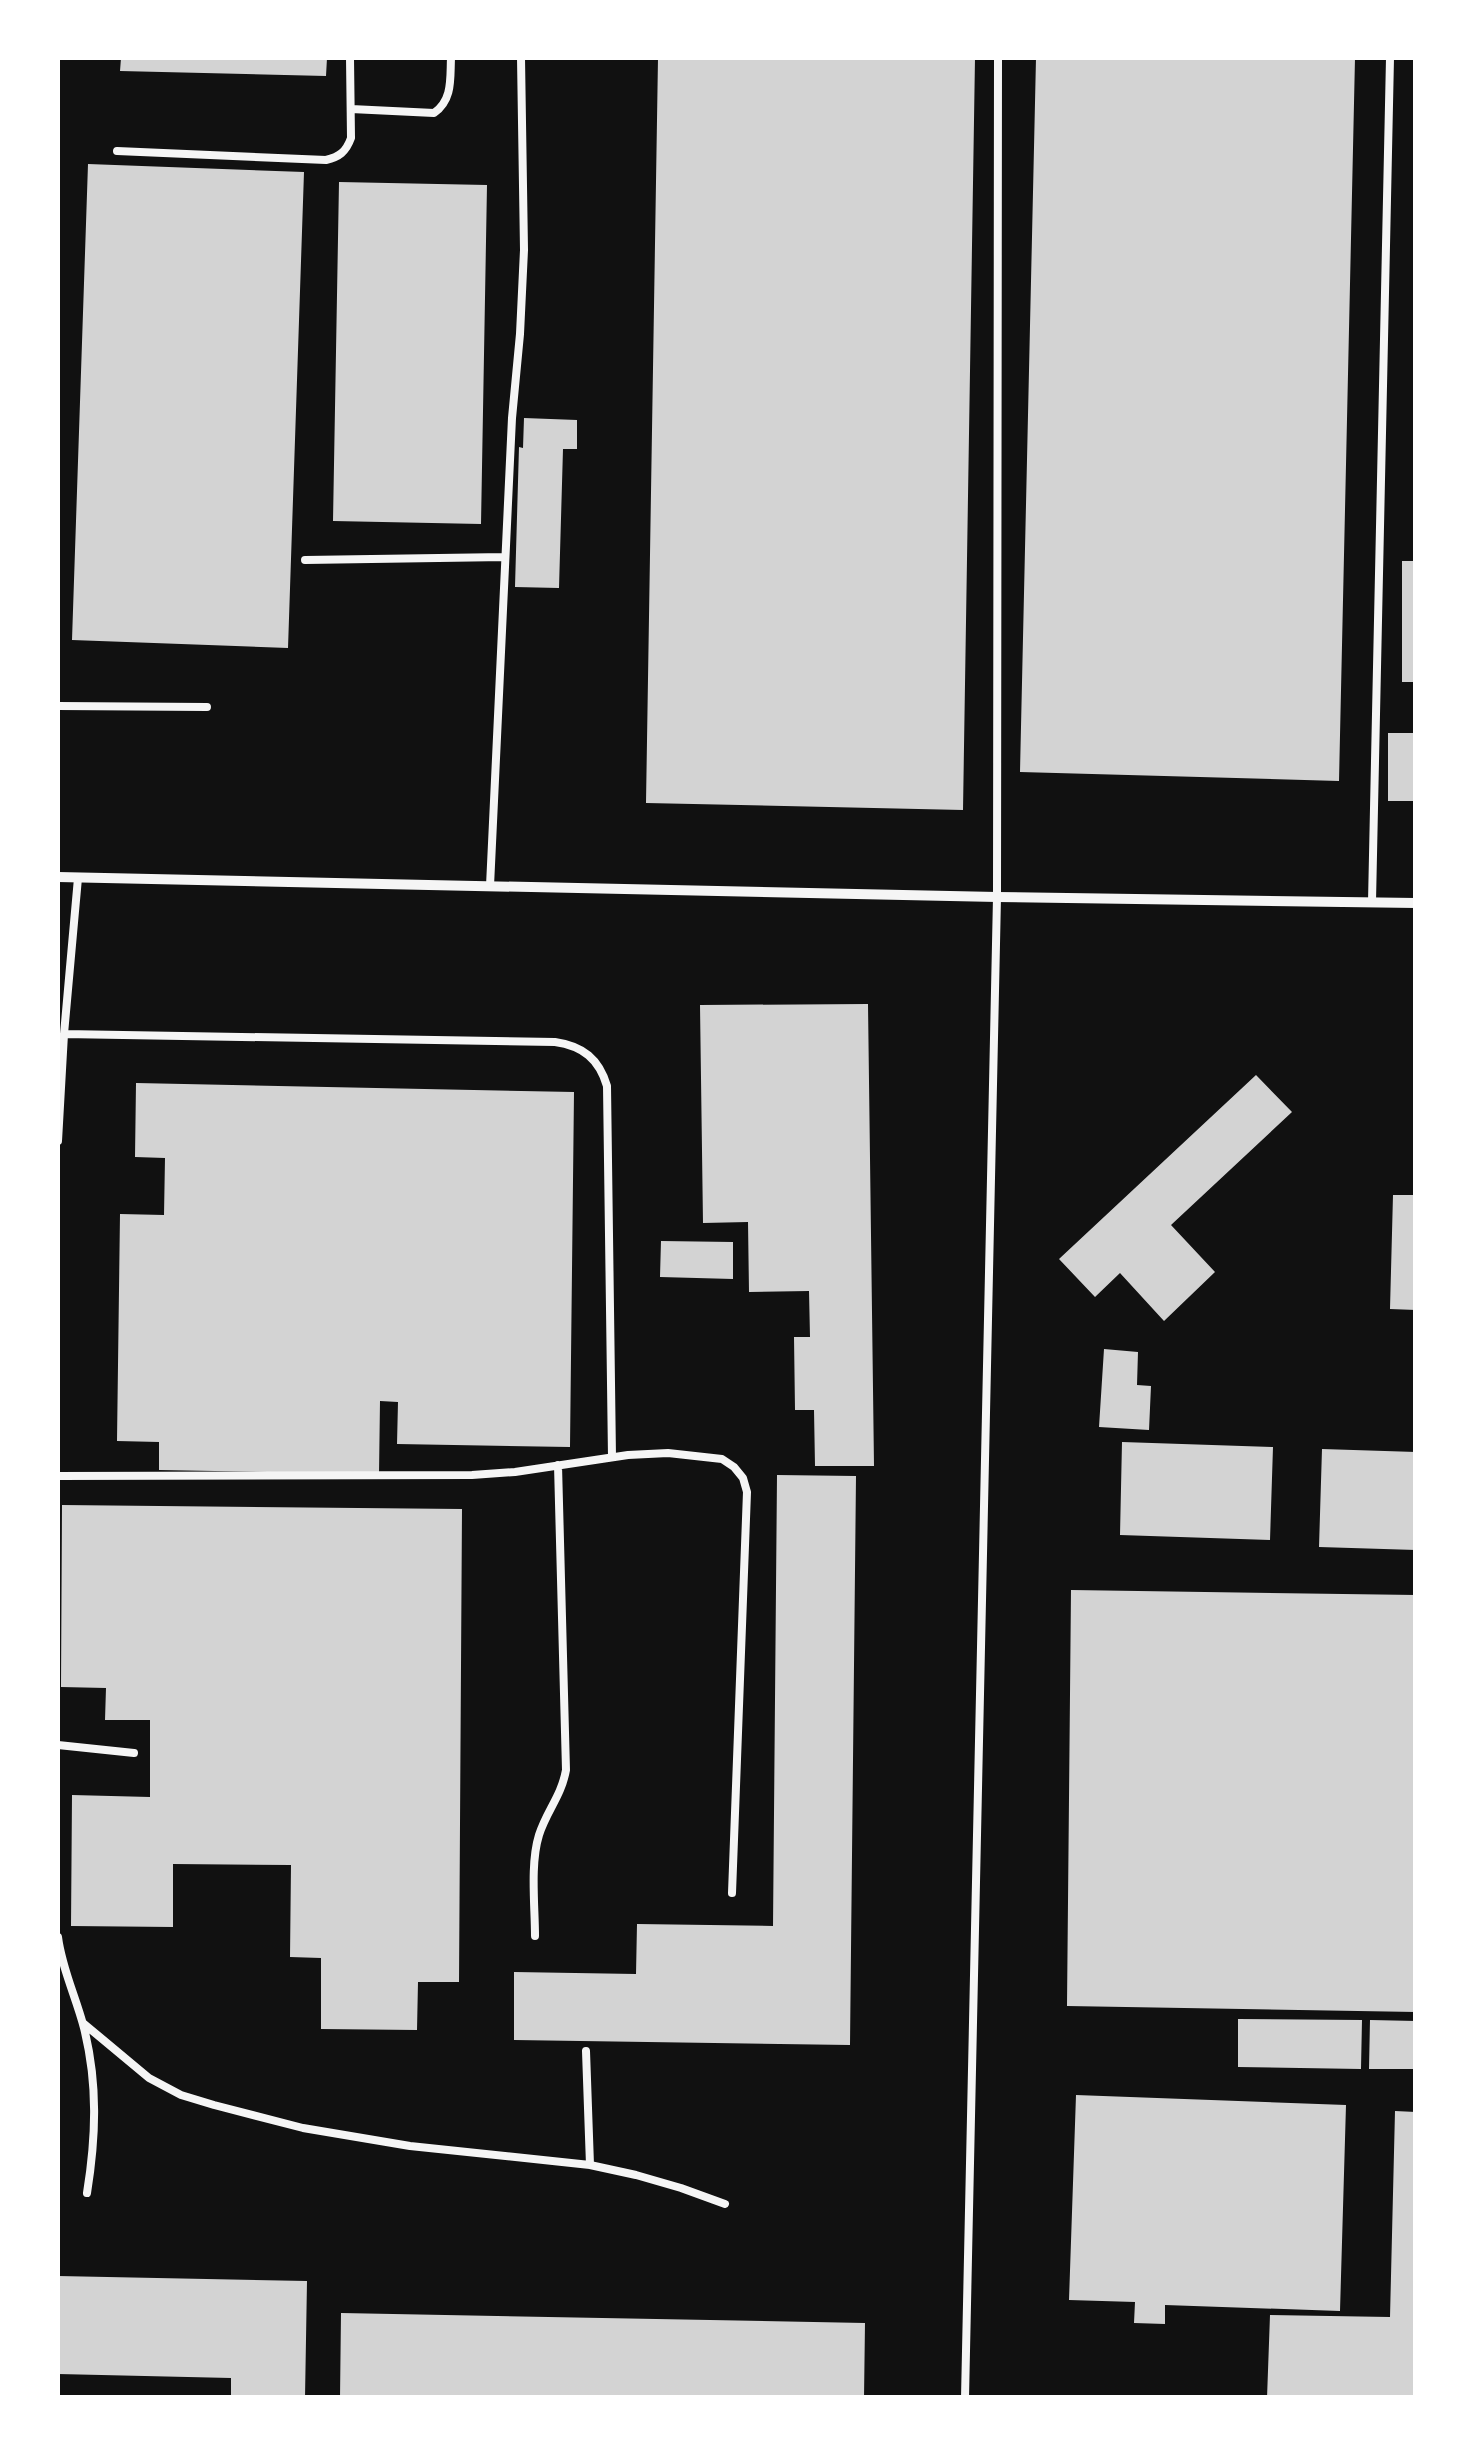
<svg xmlns="http://www.w3.org/2000/svg" width="1473" height="2455" font-family="Lato,sans-serif">
<style>
.building{fill:#d3d3d3}
.lines{fill:none;stroke-linecap:round;stroke-linejoin:round}
.service{stroke:#f5f5f5;stroke-width:8}
.minor{stroke:#f5f5f5;stroke-width:10}
</style>
<rect width="100%" height="100%" fill="#111"/>
<path class="building" d="M121 58H327L326 76 120 71Z
M658 58H975L963 810 646 803Z
M1036 58H1355L1339 781 1020 772Z
M88 164 304 172 288 648 72 640Z
M339 182 487 185 481 524 333 521Z
M524 418 577 420V449H563L559 588 515 587 519 447 523 448Z
M1402 561H1416V682H1402Z
M1388 733H1416V801H1388Z
M868 1004 874 1466H815L814 1410H795L794 1337H810L809 1291 749 1292 748 1222 703 1223 700 1005Z
M1256 1075 1292 1112 1171 1225 1215 1272 1164 1321 1120 1273 1095 1297 1059 1259Z
M136 1083 574 1092 570 1447 397 1444 398 1402 380 1401 379 1474 159 1470V1442L117 1441 120 1214 164 1215 165 1158 135 1157Z
M1393 1195H1416V1310L1390 1309Z
M661 1241 733 1242V1279L660 1277Z
M1104 1349 1138 1352 1137 1385 1151 1386 1149 1430 1099 1427Z
M1122 1442 1273 1447 1270 1540 1120 1535Z
M1322 1449 1416 1452V1550L1319 1547Z
M777 1475 856 1476 850 2045 514 2040V1972L636 1974 637 1924 773 1926Z
M62 1505 462 1509 459 1982H418L417 2030 321 2029V1958L290 1957 291 1865 173 1864V1927L71 1926 72 1795 150 1797V1720H105L106 1688 61 1687Z
M1071 1590 1416 1595V2012L1067 2006Z
M1238 2019 1362 2020 1361 2069 1238 2067Z
M1370 2020 1416 2021V2069H1369Z
M1076 2095 1346 2105 1340 2311 1165 2305V2324L1134 2323 1135 2302 1069 2300Z
M1395 2111 1416 2112V2398H1267L1270 2315 1390 2317Z
M58 2276 307 2281 305 2398H231V2378L58 2374Z
M341 2313 865 2323 864 2398H340Z"/>
<g class="lines">
<path class="service" d="M351 109 434 113C453 100 450 78 451 58
M117 151 326 160C339 157 346 152 351 138L350 58
M305 560 505 557
M58 706 207 707
M490 886 512 418 520 334 524 250 521 58
M1372 902 1390 58
M64 1034 555 1042C583 1046 599 1059 607 1086L612 1457
M58 1141 64 1034 78 878
M58 1476 472 1475 515 1472 628 1455 668 1453 722 1459 734 1467 743 1478 747 1492 732 1893
M58 1745 134 1753
M535 1936C535 1906 530 1864 539 1835 547 1810 561 1797 566 1770L558 1465
M58 1937C62 1969 76 1997 84 2028 98 2084 96 2137 87 2193
M83 2023 149 2078 181 2095 214 2105 303 2128 410 2146 590 2165 636 2175 681 2188 725 2204
M586 2051 590 2165
M965 2398 997 897 998 58"/>
<path class="minor" d="M58 877 997 897 1416 903"/>
</g>
<rect width="1473" height="2455" fill="none" stroke="#ffffff" stroke-width="120"/>
</svg>
